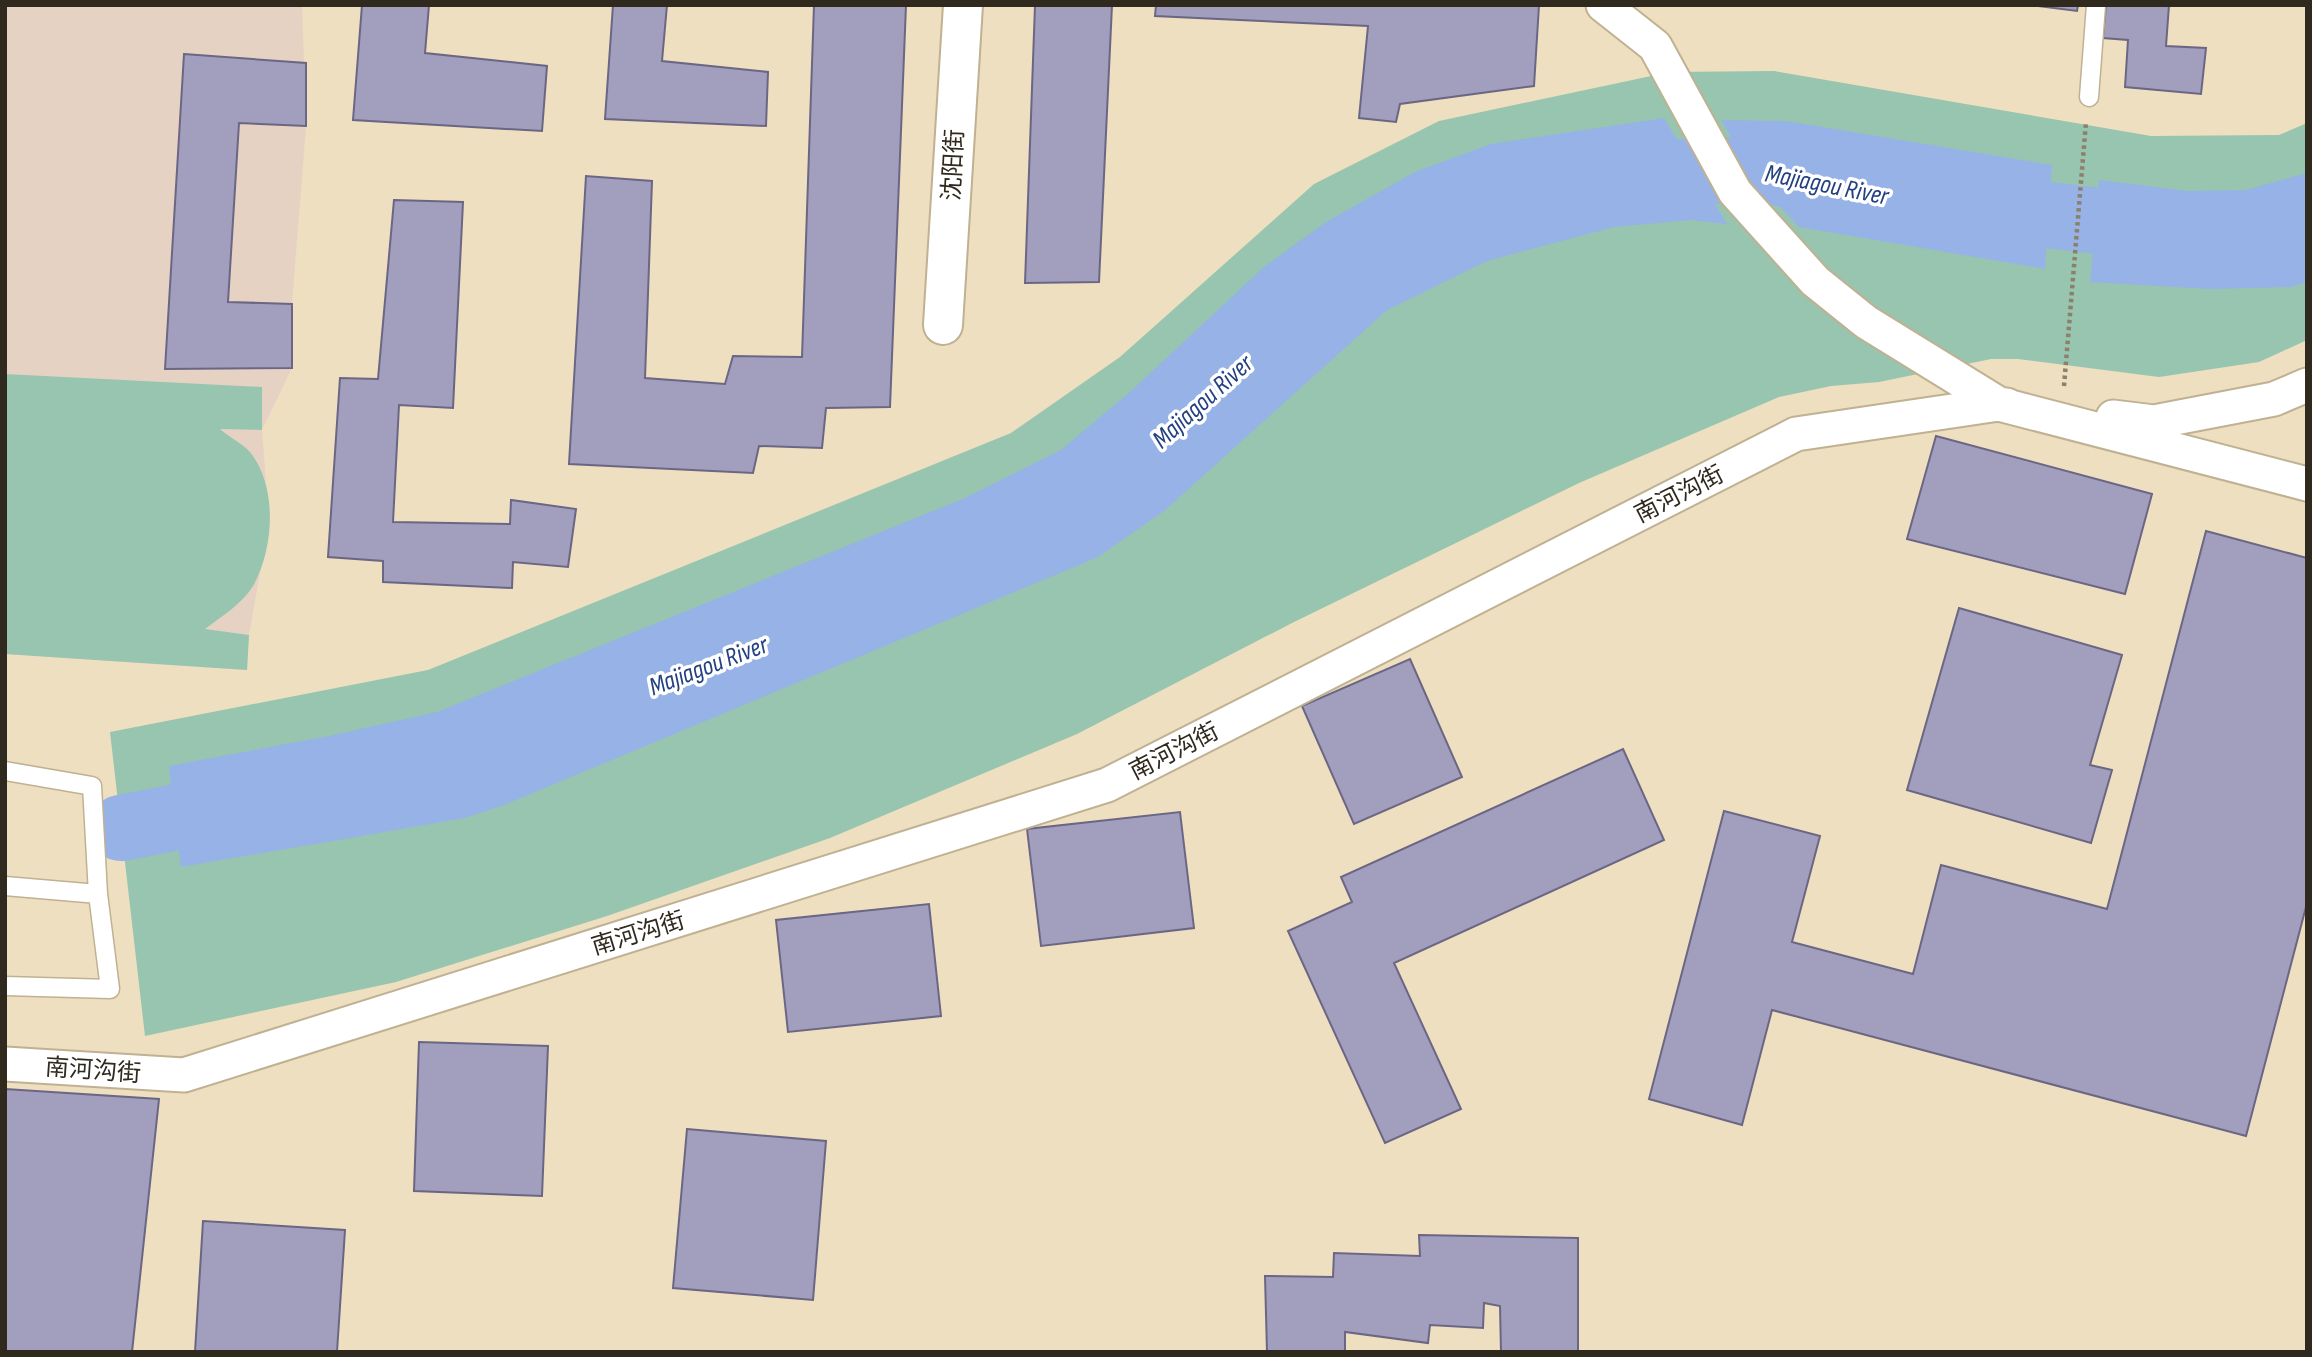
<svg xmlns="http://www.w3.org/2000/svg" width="2312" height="1357" font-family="'Sofia Sans Condensed','Noto Sans SC',sans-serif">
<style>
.education{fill:#e6d2c3}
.green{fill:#97c5af}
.water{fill:#97b2e7}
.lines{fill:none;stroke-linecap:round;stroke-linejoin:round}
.river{stroke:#97b2e7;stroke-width:66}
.building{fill:#a29ebd;stroke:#6b6683;stroke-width:2}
.service-casing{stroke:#bfb192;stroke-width:21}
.minor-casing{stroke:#bfb192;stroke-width:37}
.tertiary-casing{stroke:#bfb192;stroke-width:42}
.path{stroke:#8b816b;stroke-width:4.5;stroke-dasharray:3.5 3.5;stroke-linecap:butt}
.service{stroke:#fff;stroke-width:18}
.minor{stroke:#fff;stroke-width:33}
.tertiary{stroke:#fff;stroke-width:38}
.labels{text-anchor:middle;stroke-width:7;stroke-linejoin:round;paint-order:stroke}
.street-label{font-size:24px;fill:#302a1e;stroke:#fff}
.water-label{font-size:26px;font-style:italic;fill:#234080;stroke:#fff}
</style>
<rect width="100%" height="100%" fill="#eddfbf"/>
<path class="education" d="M5 5H302L306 126 292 304V368L262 430 269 522 249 635 247 670 5 654Z"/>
<path class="green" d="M1774 71 2151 136 2279 135 2307 123V340L2259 362 2159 377 2018 359H1991L1879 382 1831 386 1779 397 1579 483 1294 622 1077 734 830 838 607 916 396 982 145 1036 110 732 428 670 1011 433 1120 357 1314 184 1439 121 1670 72Z
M5 374 262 387V430L220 429C229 437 242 443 250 452 278 487 274 549 253 586 242 604 222 616 205 629L249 635 247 670 5 654Z"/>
<path class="water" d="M1664 118 1727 224 1691 220 1614 227 1487 261 1387 310 1164 511 1098 557 504 805 465 818 181 867 169 766 329 736 437 712 965 498 1061 450 1131 391 1264 267 1326 222 1415 172 1491 144Z
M1721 120 1786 121 2052 165 2045 269 1799 227 1761 186Z
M2307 173V282L2292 287 2210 289 2090 282 2099 180 2187 191 2246 190Z"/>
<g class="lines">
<path class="river" d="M1603 176 1760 169 1840 186
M1957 204 2263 241 2307 231
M121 828 264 800"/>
</g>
<path class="building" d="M362 5H429L425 53 547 66 542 131 353 120Z
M613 5H667L662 61 768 72 766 126 605 119Z
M814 5H906L890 407 826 408 822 448 759 446 753 473 569 464 586 176 652 181 645 378 725 384 733 356 802 357Z
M1035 5H1112L1099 282 1025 283Z
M1156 5H1539L1534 86 1400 104 1396 122 1359 118 1368 26 1155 16Z
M2030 5H2078L2077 11Z
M2106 5H2169L2166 46 2206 48 2201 94 2125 87 2128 40 2103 38Z
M184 54 306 63V126L239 123 228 302 292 304V368L165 369Z
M394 200 463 202 453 408 399 405 393 522 510 524 511 500 576 509 568 567 513 562 512 588 383 582V561L328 557 340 378 378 379Z
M1936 436 2152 494 2125 594 1907 539Z
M2206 531 2307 558V903L2246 1136 1772 1010 1742 1125 1649 1099 1724 811 1820 836 1792 942 1913 974 1941 865 2107 909Z
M1959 608 2122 655 2090 765 2112 770 2091 843 1907 790Z
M1410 659 1462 777 1354 824 1302 706Z
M1623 749 1664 840 1394 963 1461 1109 1385 1143 1288 931 1352 902 1341 877Z
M1180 812 1194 928 1041 946 1027 829Z
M929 904 941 1016 788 1032 776 920Z
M419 1042 548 1046 542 1196 414 1191Z
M5 1089 159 1099 132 1352H5Z
M687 1129 826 1141 813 1300 673 1288Z
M203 1221 345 1230 337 1352H195Z
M1419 1235 1578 1238V1352H1501L1500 1306 1484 1303 1483 1328 1430 1325 1428 1343 1345 1332V1352H1267L1265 1276 1333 1277 1334 1253 1420 1256Z"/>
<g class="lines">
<g class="service-casing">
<path id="service" d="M2089 97 2096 5
M5 771 92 786 98 894 5 886
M5 986 110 989 98 894"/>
</g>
<g class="minor-casing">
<path id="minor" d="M1603 5 1655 46 1735 192 1815 281 1866 322 1999 404 2007 405
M2113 417 2154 422 2274 399 2307 385
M5 1064 184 1075 1107 785 1796 434 1999 404 2307 484"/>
</g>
<g class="tertiary-casing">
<path id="tertiary" d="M943 325 963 5"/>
</g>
<path class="path" d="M2064 386 2086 122"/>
<use href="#service" class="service"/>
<use href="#minor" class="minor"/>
<use href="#tertiary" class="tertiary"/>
</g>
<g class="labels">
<g class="street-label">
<text transform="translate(953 165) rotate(-87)" y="8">沈阳街</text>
<text transform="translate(1679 494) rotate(-27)" y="8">南河沟街</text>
<text transform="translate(1174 751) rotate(-27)" y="8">南河沟街</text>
<text transform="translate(638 933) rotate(-17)" y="8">南河沟街</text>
<text transform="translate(93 1070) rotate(4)" y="8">南河沟街</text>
</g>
<g class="water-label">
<text transform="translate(1827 184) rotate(11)" y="9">Majiagou River</text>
<text transform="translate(1202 401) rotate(-42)" y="9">Majiagou River</text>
<text transform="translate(708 665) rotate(-21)" y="9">Majiagou River</text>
</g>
</g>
<rect width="2312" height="1357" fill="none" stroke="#302a1e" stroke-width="14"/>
</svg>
